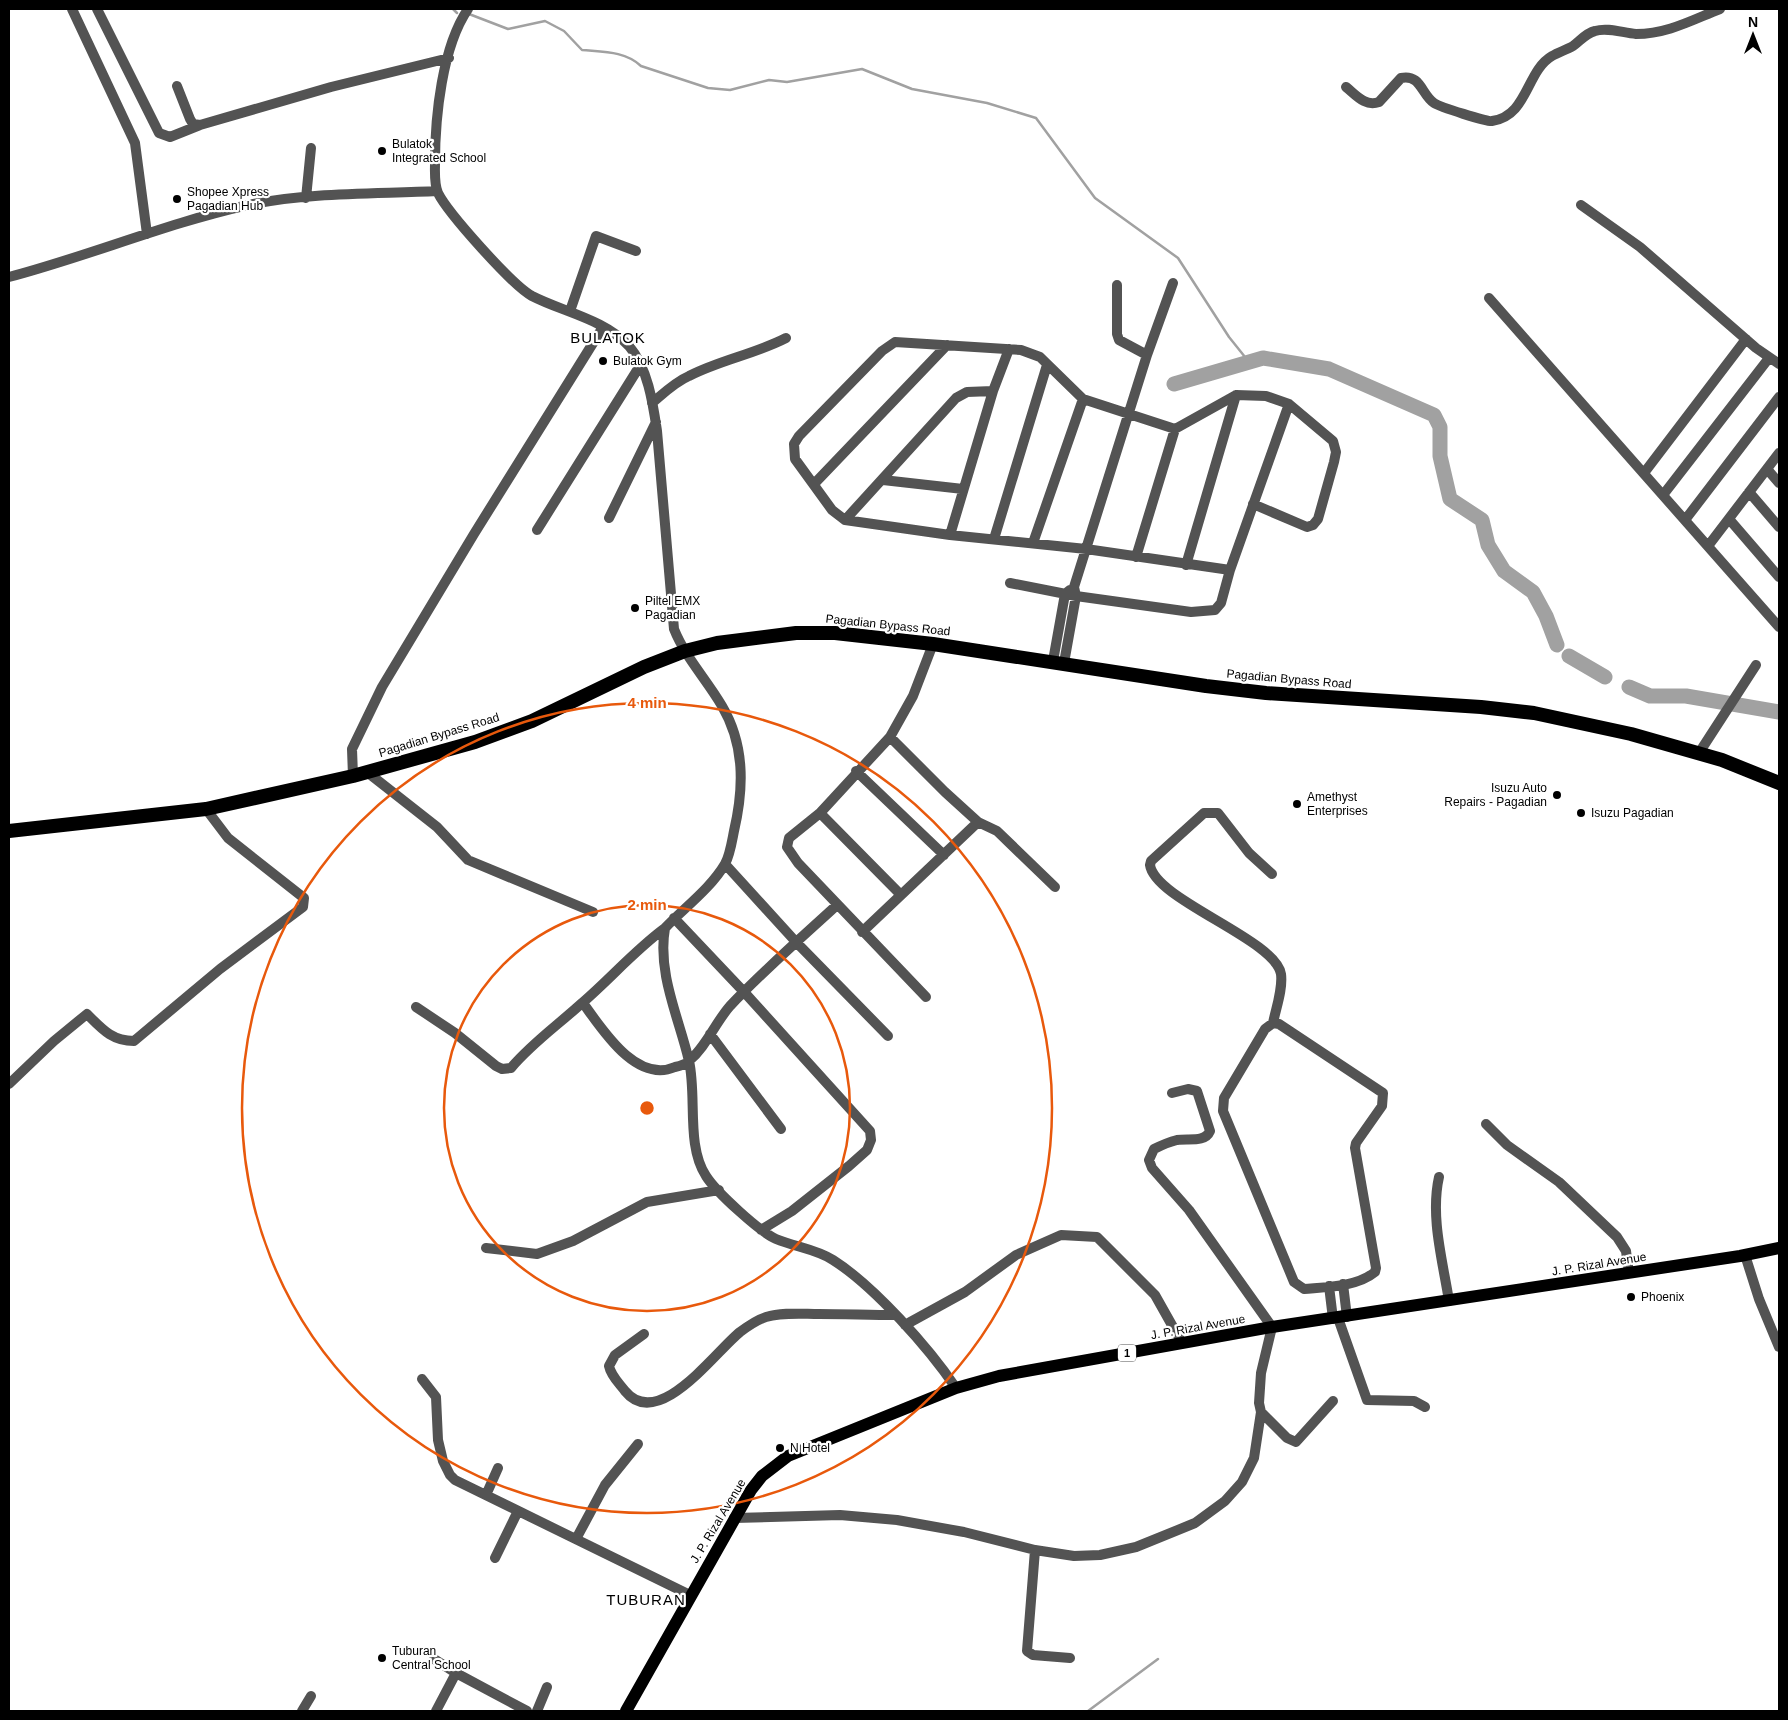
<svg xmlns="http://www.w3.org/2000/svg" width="1788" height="1720" font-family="Helvetica,sans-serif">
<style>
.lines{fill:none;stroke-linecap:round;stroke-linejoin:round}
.stream{stroke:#a1a1a1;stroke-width:2.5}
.river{stroke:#a1a1a1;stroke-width:15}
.minor{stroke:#535353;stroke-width:10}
.major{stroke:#000;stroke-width:12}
.highway{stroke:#000;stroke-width:14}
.ring{fill:none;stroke:#e8590c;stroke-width:2.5}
.poi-dot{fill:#000;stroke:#fff;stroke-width:2}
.labels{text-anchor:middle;stroke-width:4.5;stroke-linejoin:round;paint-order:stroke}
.shield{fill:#fff;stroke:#4c4c4c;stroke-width:1}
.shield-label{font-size:11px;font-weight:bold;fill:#000}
.poi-label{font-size:12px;fill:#000;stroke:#fff;text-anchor:start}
.street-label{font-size:12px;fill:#000;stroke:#fff}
.quarter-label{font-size:15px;letter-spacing:1px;fill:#000;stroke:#fff}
.centre{fill:#e8590c;stroke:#fff;stroke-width:2.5}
.ring-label{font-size:15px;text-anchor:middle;font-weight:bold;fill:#e8590c;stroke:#fff;stroke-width:4.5;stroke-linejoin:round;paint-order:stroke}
</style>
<rect width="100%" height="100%" fill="#fff"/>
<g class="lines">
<path class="stream" d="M453 9 457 13
M469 14 508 29 545 21 564 31 582 50C603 52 625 51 641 66L708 88 730 90 769 80 787 82 862 69 912 89 987 103 1036 118 1095 198 1178 258 1229 337 1249 362
M1088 1711 1158 1659"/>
<path class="river" d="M1174 384 1263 358 1329 369 1434 415 1440 427V456L1450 499 1482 520 1488 545 1504 571 1533 592 1546 616 1557 645
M1569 656 1605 677
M1629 687 1650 696H1686L1779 712"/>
<path class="minor" d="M72 9 135 143 147 234
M97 9 159 133 170 137 200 125
M468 9C442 47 435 117 435 163 435 172 434 184 438 193 448 213 512 285 532 296 563 312 604 319 629 346 648 368 653 404 657 431L674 629C685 657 707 680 722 706 745 745 744 788 734 831 732 841 730 855 725 864 711 888 684 908 665 928 657 973 679 1018 689 1061 697 1096 686 1146 706 1176 716 1192 760 1232 776 1239 795 1247 816 1249 833 1260 874 1286 929 1348 956 1388
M177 86 190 119 193 124 200 125 331 87 449 58
M1346 87C1356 95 1365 107 1379 102L1401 78C1421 74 1421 94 1434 103 1440 107 1487 122 1492 121 1528 116 1526 71 1552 56 1559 52 1566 50 1573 46 1580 41 1586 33 1595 31 1608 27 1623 33 1636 34 1667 34 1692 20 1720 9
M306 198 311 148
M1581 205 1640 247 1756 348 1779 364
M9 277C89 256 167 223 248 205 309 192 375 194 437 191
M1117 285V334L1119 340 1147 355
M1489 298 1779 627
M570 311 596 236 636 251
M652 403C664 393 675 382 689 376 720 360 755 354 786 338
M1767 469 1779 483
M1644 473 1746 339
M883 480 963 489
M814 484 947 345
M1749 492 1779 527
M1663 495 1769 358
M609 518 656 422
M1729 519 1779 577
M845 520 956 398 967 392 993 391
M1685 520 1779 397
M537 530 641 364
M950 535 993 391 1009 349
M994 539 1047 365
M1033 543 1083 399
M1708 546 1779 453
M1136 557 1175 429
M1186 565 1236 395
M1230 570 1086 549 950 535 845 520 832 510 795 459 794 444 799 436 882 351 895 342 1021 350 1040 357 1083 399 1175 429 1236 395 1266 396 1289 404 1333 441 1336 452 1334 462 1318 519 1313 525 1307 527 1253 504
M1010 583 1076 596 1191 612 1215 610 1221 603 1230 570 1289 404
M1053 661 1065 594 1070 590
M1064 663 1076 596 1074 587 1147 355 1173 283
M1699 753 1756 665
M856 771 944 855
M367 772 437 827 468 860 593 912
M353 776 352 749 382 687 474 534 603 327
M820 813 901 895
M978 822 997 831 1055 887
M725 864 796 942 888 1036
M1272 874 1249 853 1218 813H1204L1151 861 1150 865C1155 900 1275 939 1281 974 1283 989 1276 1008 1273 1023
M674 918 745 993 870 1131 871 1140 867 1150 849 1166 792 1211 761 1230
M862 932 978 822 945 792 890 737
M926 997 798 863 787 847 789 838 820 813 890 737 913 696 933 644
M583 1003C602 1029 636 1084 675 1067 680 1066 686 1064 689 1061 706 1047 715 1023 730 1006 763 971 801 938 837 905
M416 1007 455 1033 496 1066 502 1069 511 1068C532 1043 558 1025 582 1003 610 979 635 950 665 928
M1273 1023 1279 1024 1383 1093 1382 1106 1356 1143 1355 1148 1376 1268 1375 1272C1357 1287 1326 1287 1304 1289L1294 1282 1223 1111 1224 1098 1265 1029Z
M710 1034 781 1129
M9 1084 54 1041 87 1014C102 1029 112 1041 134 1041L220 969 303 907 304 898 228 838 206 809
M1486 1124 1507 1145 1559 1182 1617 1237 1626 1251 1629 1273
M1439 1177C1430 1217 1443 1262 1449 1301
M486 1248 537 1254 573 1241 647 1202 719 1190
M1745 1255 1759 1299 1779 1347
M1343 1284 1347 1317
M1329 1286 1333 1319
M1338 1318 1367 1400 1414 1401 1425 1407
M905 1325 965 1292 1016 1255 1061 1235 1097 1237 1155 1295 1182 1343
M644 1334 615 1355 609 1366C611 1376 619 1383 625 1391 658 1432 715 1352 740 1332 748 1326 756 1320 766 1317 782 1312 802 1314 819 1314 845 1314 870 1315 896 1315
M422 1379 436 1397 438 1440 443 1461 450 1475 455 1480 690 1595
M1261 1412 1287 1438 1296 1442 1333 1401
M486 1495 498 1468
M734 1518 840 1515 897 1520 964 1532 1035 1550 1074 1556 1100 1555 1136 1547 1195 1523 1225 1501 1242 1482 1254 1458 1261 1412 1259 1403 1261 1373 1272 1327 1189 1210 1152 1168 1149 1160 1154 1149C1162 1145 1169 1142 1177 1140 1188 1138 1205 1143 1210 1131L1197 1091 1188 1089 1172 1093
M576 1539 605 1485 638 1444
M1035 1550 1027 1651 1033 1655 1070 1658
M495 1558 518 1511
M434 1659 456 1673 527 1711
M302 1711 311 1696
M436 1711 456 1673
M537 1711 547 1687"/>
<path class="major" d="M626 1711 751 1490 762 1476 788 1456 956 1388 999 1376 1272 1327 1740 1256 1779 1248"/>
<path class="highway" d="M9 831 206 809 353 776 475 742 532 721 644 667 685 651 717 643 796 633H835L933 644 1206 686 1266 693 1481 707 1534 713 1631 734 1722 760 1779 783"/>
</g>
<g class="ring">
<circle cx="647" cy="1108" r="203"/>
<circle cx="647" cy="1108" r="405"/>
</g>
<g class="poi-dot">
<circle cx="382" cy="151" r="5"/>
<circle cx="177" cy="199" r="5"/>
<circle cx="603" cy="361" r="5"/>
<circle cx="635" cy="608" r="5"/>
<circle cx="1557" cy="795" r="5"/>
<circle cx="1297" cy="804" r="5"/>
<circle cx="1581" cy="813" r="5"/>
<circle cx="1631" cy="1297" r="5"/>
<circle cx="780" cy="1448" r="5"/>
<circle cx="382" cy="1658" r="5"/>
</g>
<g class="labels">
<rect class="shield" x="1118" y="1344.5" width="18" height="17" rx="4"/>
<g class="shield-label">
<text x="1127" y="1357">1</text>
</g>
<g class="poi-label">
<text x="392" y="148">Bulatok<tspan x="392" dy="14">Integrated School</tspan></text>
<text x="187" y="196">Shopee Xpress<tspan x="187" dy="14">Pagadian Hub</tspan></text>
<text x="613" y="365">Bulatok Gym</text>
<text x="645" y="605">Piltel EMX<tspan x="645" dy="14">Pagadian</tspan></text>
<text x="1547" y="792" text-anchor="end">Isuzu Auto<tspan x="1547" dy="14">Repairs - Pagadian</tspan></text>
<text x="1307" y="801">Amethyst<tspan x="1307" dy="14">Enterprises</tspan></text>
<text x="1591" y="817">Isuzu Pagadian</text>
<text x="1641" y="1301">Phoenix</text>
<text x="790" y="1452">N Hotel</text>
<text x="392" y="1655">Tuburan<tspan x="392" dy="14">Central School</tspan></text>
</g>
<g class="street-label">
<text transform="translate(888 625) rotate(6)" y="4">Pagadian Bypass Road</text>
<text transform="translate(1289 679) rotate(5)" y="4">Pagadian Bypass Road</text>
<text transform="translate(439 735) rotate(-17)" y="4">Pagadian Bypass Road</text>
<text transform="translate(1599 1264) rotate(-9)" y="4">J. P. Rizal Avenue</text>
<text transform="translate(1198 1327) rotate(-10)" y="4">J. P. Rizal Avenue</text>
<text transform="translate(718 1521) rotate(-59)" y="4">J. P. Rizal Avenue</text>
</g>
<g class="quarter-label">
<text x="608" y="343">BULATOK</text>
<text x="646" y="1605">TUBURAN</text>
</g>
</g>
<circle cx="647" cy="1108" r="8" class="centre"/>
<g class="ring-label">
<text x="647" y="708">4 min</text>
<text x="647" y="910">2 min</text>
</g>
<rect width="1788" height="1720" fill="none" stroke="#000000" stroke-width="20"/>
<g transform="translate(1753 35)" stroke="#ffffff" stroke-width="4" paint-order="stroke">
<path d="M0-4L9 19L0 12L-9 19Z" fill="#000000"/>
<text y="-8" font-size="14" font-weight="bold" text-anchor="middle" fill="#000000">N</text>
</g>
</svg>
